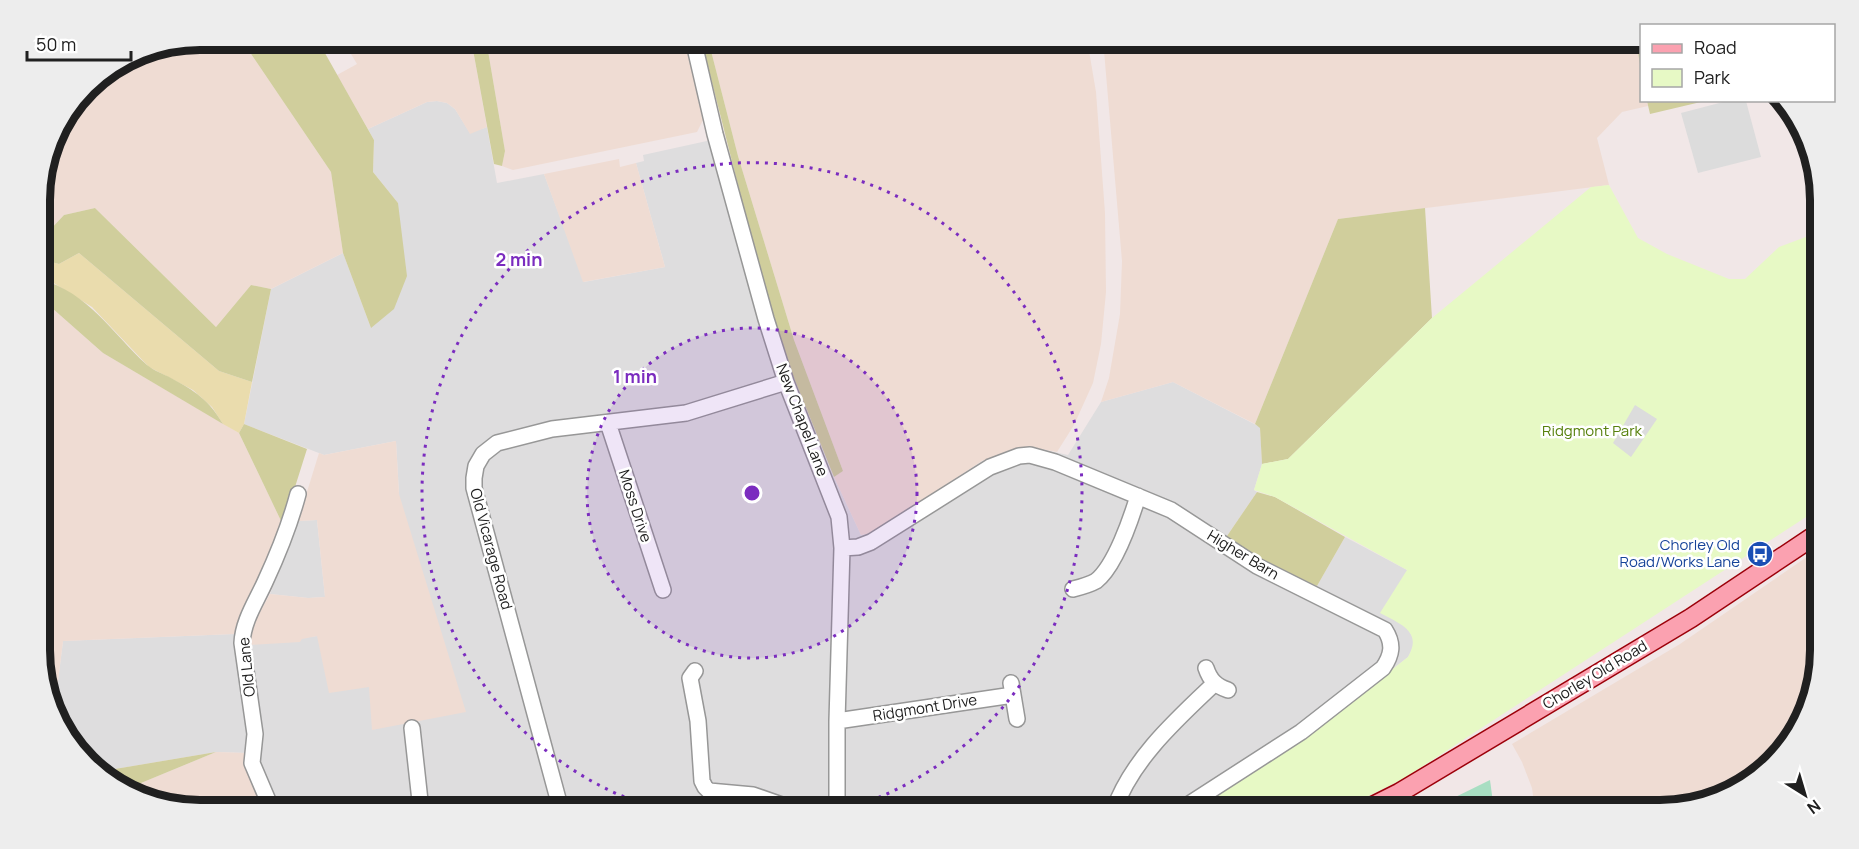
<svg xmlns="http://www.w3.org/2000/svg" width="1859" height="849" font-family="Manrope,sans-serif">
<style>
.residential{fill:#deddde}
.farmland{fill:#efdcd3}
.grass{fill:#eadcad}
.forest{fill:#d0ce9c}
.park{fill:#e7f9c5}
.parking{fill:#dcdcdc}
.water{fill:#a8dec2}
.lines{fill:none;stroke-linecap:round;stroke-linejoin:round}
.minor-casing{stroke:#979797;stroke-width:18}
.major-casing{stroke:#9c010a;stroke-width:21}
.minor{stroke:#fff;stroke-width:15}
.major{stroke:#fba1b0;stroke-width:18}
.ring{fill:none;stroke:#7b2cbf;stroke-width:3;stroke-dasharray:3 6}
.labels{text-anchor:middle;stroke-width:5;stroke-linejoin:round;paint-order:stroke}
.street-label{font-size:15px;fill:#202020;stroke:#fff}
.park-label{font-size:15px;fill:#57800c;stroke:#fff}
.transit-label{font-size:15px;fill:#164399;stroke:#fff;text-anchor:end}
.rim{fill:none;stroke:#202020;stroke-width:8}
.centre{fill:#7b2cbf;stroke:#fff;stroke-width:3}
.ring-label{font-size:18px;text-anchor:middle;font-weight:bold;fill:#7b2cbf;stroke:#fff;stroke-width:5;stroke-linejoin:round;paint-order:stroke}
</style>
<rect width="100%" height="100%" fill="#f1e7e7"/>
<path class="residential" d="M437 101 447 103 455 109 470 133 487 127 497 183 544 174 584 282 665 267 636 163 644 161 643 155 725 137 769 306 834 477 861 535 872 533 982 461 1009 451 1031 447 1068 455 1101 402 1173 382 1260 427 1262 464 1254 490 1257 492 1227 536 1317 586 1345 537 1407 570V628L1414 639 1413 647 1408 657 1305 738 1192 810H266L247 753 216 752 103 771 72 747 55 705 63 641 234 634 248 645 317 636 399 494 396 441 324 455 244 424 271 289 343 253 371 328 398 203 373 172 374 140 368 129 427 102Z
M317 520 325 597 308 598 270 594 298 521Z"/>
<path class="farmland" d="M200 39H241L331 172 343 253 271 289 251 285 216 327 95 208 64 215 48 232 39 230V189L56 128 93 79 138 51Z
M342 39H471L487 127 470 134 455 109 447 103 437 101 427 102 368 129 337 75 357 64Z
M486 39H672L673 46H690L706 114 697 132 513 170 502 166 505 151Z
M708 39H1087L1096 92 1105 213 1106 292 1101 344 1093 383 1074 425 1057 452 1031 447 1009 451 982 461 872 533 861 535 834 477 843 471 794 340 738 156Z
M1103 39H1607L1609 48 1637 47 1641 70 1642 100 1647 101 1648 106 1622 112 1597 138 1609 185 1338 219 1255 424 1173 382 1101 402 1109 378 1120 314 1122 261Z
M619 159 620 167 636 163 665 267 583 282 544 174Z
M40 301 52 308 103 353 239 433 283 525 234 634 63 641 55 705 40 671Z
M396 441 399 494 466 712 372 730 369 687 329 693 317 636 302 639 300 642 248 645 250 630 270 594 308 598 325 597 317 520 298 521 319 453 324 455Z
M1820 548V650L1808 711 1749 783 1670 810H1535L1532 788 1522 762 1512 744 1680 644Z
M216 752 247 753 266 810H199L138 798 121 785 141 783Z"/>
<path class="grass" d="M79 253 219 371 252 382 244 424 239 433 223 424 212 407 193 390 149 367 92 307 52 282 40 279V259L59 264Z"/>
<path class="forest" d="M241 39H317L374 140 373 172 398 203 407 276 394 309 371 328 343 253 331 172Z
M471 39H486L505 151 502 166 494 164Z
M701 39H708L738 156 794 340 843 471 834 477 786 358 769 307Z
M1607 39H1641V70L1637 47 1609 48Z
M1647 101V100L1705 101 1650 114Z
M95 208 216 327 251 285 271 289 252 382 219 371 79 253 59 264 40 259 39 230 48 232 64 215Z
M1425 208 1432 318 1288 459 1262 464 1260 428 1255 424 1338 219Z
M40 279C89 293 112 333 147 365 154 371 164 374 171 378 195 391 209 400 223 424L103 353 52 308 40 301Z
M244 424 307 449 283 525 239 433Z
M1257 492 1275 497 1345 537 1317 586 1264 563 1227 536Z
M216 752 141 783 121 785 103 771Z"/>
<path class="park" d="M1609 185 1638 238 1667 254 1729 279H1745L1779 247 1819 232 1820 508 1403 779 1344 808 1339 810H1192L1305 738 1408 657C1423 631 1400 624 1380 613L1407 570 1275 497 1254 490 1262 464 1288 459 1432 318 1591 187Z"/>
<path class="parking" d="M1727 101H1746L1761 157 1698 173 1681 113Z
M1635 405 1657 419 1631 457 1613 443Z"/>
<path class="water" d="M1490 780 1494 810H1429Z"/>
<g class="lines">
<g class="minor-casing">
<path id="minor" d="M693 39 715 134 766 319 786 382 839 517 842 548 837 721V810
M608 423 663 590
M842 548 858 547 871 542 990 467 1019 456 1030 455 1055 462 1171 510 1257 566 1385 630C1394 644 1392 655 1383 668L1301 732 1180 810
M1073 589C1081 587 1089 585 1096 581 1115 566 1131 519 1138 496
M1206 668C1210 680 1216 686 1228 690
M695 671 690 678 698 721 702 781 705 787 709 791 753 795 796 810
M1011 683 1017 719
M837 721 1013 695
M412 728 421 810
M272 810 252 763 255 734 242 643C243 621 256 602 265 582 278 554 290 524 298 494
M561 810 474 488V478L476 466 483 454 497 443 552 429 686 413 786 382
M1114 810C1132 759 1177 719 1215 683"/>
</g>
<g class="major-casing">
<path id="major" d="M1365 810 1399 793 1691 618 1820 532"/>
</g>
<use href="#minor" class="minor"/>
<use href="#major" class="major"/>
</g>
<circle cx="752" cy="493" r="165" fill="#7b2cbf" fill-opacity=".12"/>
<g class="ring">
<circle cx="752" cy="493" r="165"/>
<path d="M658 809A330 330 0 1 1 846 809"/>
</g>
<defs>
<g id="bus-disc" transform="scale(1.35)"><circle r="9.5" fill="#1a4fb4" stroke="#fff"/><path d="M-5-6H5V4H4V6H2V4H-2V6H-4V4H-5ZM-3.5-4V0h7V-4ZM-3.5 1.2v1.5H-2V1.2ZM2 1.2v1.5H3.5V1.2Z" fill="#fff"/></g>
</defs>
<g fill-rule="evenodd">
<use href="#bus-disc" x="1760" y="554"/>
</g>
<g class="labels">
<g class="street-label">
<text transform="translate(802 420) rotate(69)" y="5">New Chapel Lane</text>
<text transform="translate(635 506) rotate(72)" y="5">Moss Drive</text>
<text transform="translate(491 549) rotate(75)" y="5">Old Vicarage Road</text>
<text transform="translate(1243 555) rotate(31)" y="5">Higher Barn</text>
<text transform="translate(247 667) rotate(-96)" y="5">Old Lane</text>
<text transform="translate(1595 675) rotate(-31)" y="5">Chorley Old Road</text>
<text transform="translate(925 708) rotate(-9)" y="5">Ridgmont Drive</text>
</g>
<g class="park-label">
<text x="1592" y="436">Ridgmont Park</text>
</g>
<g class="transit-label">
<text x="1740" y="550">Chorley Old<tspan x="1740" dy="17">Road/Works Lane</tspan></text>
</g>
</g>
<path d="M0 0H1859V849H0ZM200 50H1660A150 150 0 0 1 1810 200V650A150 150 0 0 1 1660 800H200A150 150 0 0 1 50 650V200A150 150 0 0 1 200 50Z" fill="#ededed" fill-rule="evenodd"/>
<path class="rim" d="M200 50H1660A150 150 0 0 1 1810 200V650A150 150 0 0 1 1660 800H200A150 150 0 0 1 50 650V200A150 150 0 0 1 200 50Z"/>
<circle cx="752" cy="493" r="9" class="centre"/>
<g class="ring-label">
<text x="519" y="266">2 min</text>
<text x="635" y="383">1 min</text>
</g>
<rect x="1640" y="24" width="195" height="78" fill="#ffffff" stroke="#a6a6a6" stroke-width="1.5"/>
<rect x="1652" y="44" width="30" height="9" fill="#fba1b0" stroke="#a6a6a6" stroke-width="1.5"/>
<text x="1694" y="54" font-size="18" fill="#202020">Road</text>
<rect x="1652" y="69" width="30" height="18" fill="#e7f9c5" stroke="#a6a6a6" stroke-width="1.5"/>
<text x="1694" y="84" font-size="18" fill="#202020">Park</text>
<g transform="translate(1805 795) rotate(143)" stroke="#ffffff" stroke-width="4.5" paint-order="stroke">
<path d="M0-4.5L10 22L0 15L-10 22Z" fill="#202020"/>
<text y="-9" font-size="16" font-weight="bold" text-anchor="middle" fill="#202020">N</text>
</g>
<path d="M27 51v9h104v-9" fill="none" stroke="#202020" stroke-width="3"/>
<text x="36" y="51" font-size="18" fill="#202020" stroke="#ffffff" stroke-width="4.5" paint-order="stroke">50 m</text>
</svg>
